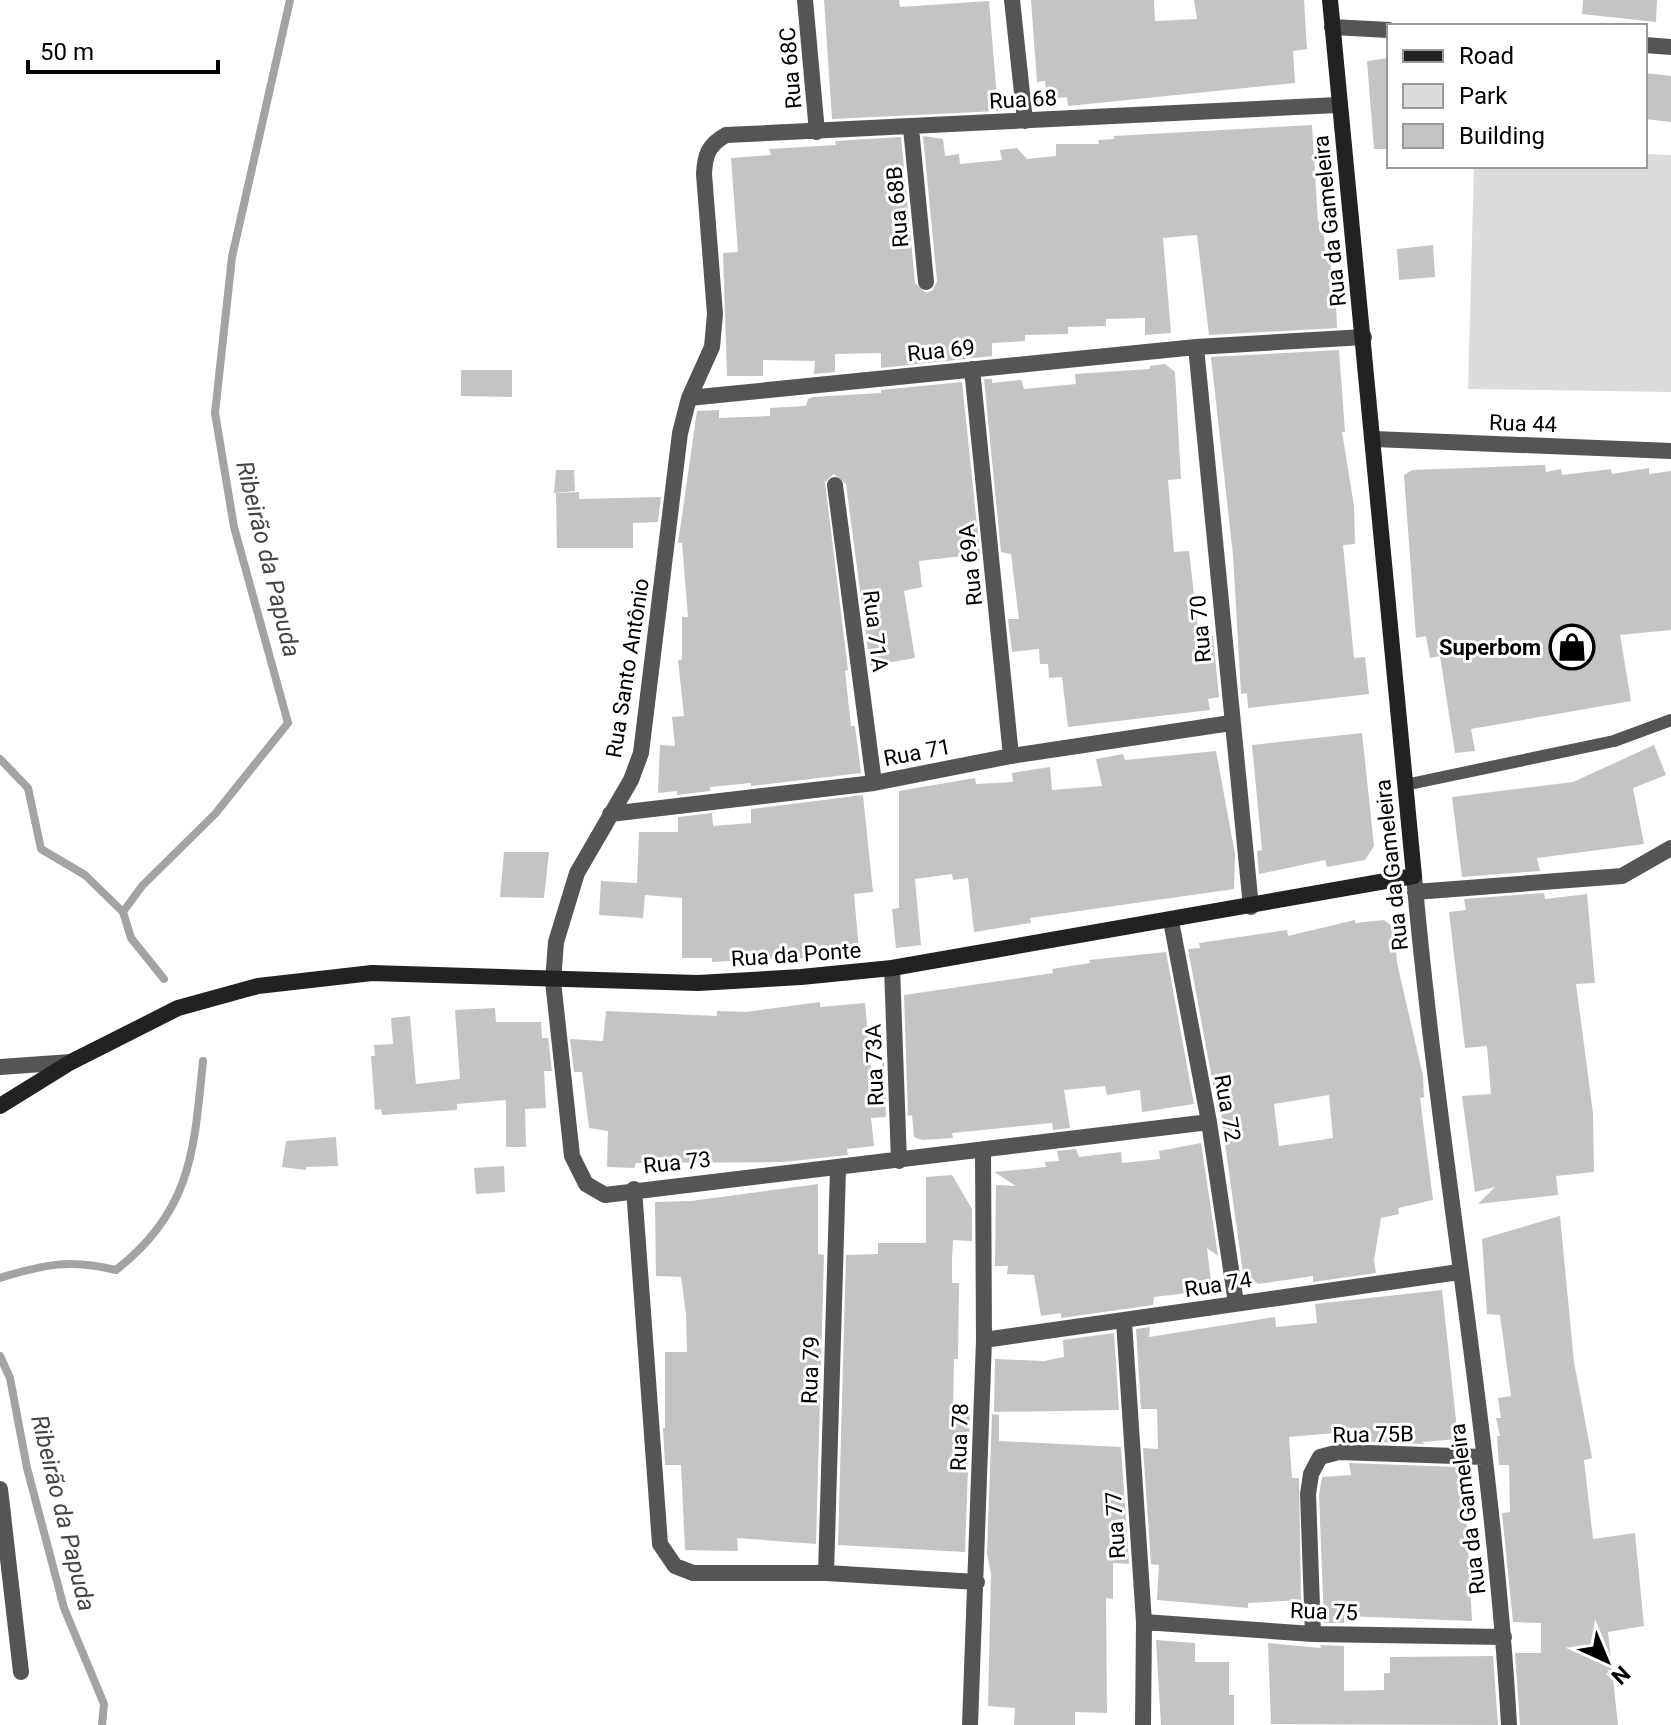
<svg xmlns="http://www.w3.org/2000/svg" width="1671" height="1725" font-family="Roboto,sans-serif">
<style>
.green{fill:#dcdcdc}
.lines{fill:none;stroke-linecap:round;stroke-linejoin:round}
.stream{stroke:#a3a3a3;stroke-width:8}
.building{fill:#c4c4c4;fill-rule:evenodd}
.lane{stroke:#555;stroke-width:12}
.street{stroke:#555;stroke-width:16}
.secondary{stroke:#222;stroke-width:16}
.labels{text-anchor:middle;stroke-width:6;stroke-linejoin:round;paint-order:stroke}
.street-label{font-size:22px;fill:#000;stroke:#fff}
.poi-label{font-size:22px;font-weight:bold;fill:#000;stroke:#fff;text-anchor:end}
.water-label{font-size:24px;font-style:italic;fill:#444;stroke:#fff}
</style>
<rect width="100%" height="100%" fill="#fff"/>
<path class="green" d="M1645 154 1671 155V392L1468 389 1474 166H1645Z"/>
<g class="lines">
<path class="stream" d="M0 759 28 788 41 849 85 875 123 912 131 938 164 979
M123 912 142 886 215 814 288 723 234 527 215 413 232 257 290 0
M0 1278C44 1264 70 1259 116 1270 192 1211 194 1150 203 1061
M0 1356 10 1378 27 1468 64 1608 104 1704 102 1725"/>
</g>
<path class="building" d="M824 0H899L900 7 989 1 998 111 832 119Z
M1031 0H1154L1155 21 1197 19 1194 0H1304L1307 49 1293 51 1295 83 1068 106 1067 97 1047 99 1045 81 1037 82Z
M1583 0H1657L1656 22 1582 14Z
M1389 58V149H1374L1367 61Z
M1645 73 1671 76V122L1645 119Z
M1312 125 1318 222 1323 221 1325 253H1330L1332 280H1335L1337 328 1209 335 1197 235 1163 238 1171 333 1145 335V318L1106 319V326L1068 327V334L1025 335V341L992 343V356L881 368V353L835 354V372L814 374 815 361 763 360V376H727L723 253 738 252 731 158 771 155 769 149 836 145 835 141 901 137 915 283 926 293 933 290 937 281 923 136 943 139 945 156 959 154 960 164 1002 160 1000 150 1017 148 1027 159 1056 156V144H1099L1098 140 1114 139V136Z
M1433 245 1435 277 1399 280 1397 249Z
M1339 350 1345 432H1342L1354 506 1355 544 1343 545 1354 658 1365 657 1369 694 1248 708 1247 693 1241 694 1233 555 1211 357Z
M1165 364 1175 372 1181 479 1168 480 1174 552 1189 551 1199 638 1213 636 1219 697 1208 699 1210 710 1068 727 1062 677 1049 678 1048 664H1040L1039 649 1012 652 1008 619H1019L1011 554 1001 552 984 379H992V383L1021 380 1024 389 1076 384 1075 374 1150 369V366Z
M461 370H512V397L461 396Z
M962 382 980 554 919 561 922 587 904 591 915 658 870 666 846 484 834 474 825 482 848 670 845 671 851 726H855L861 773 751 786V783L710 787V791L677 795V791L658 793 660 745 675 746 672 717 684 716 678 660H682V617H688L682 543H678L697 411 719 410V418L770 416V408L806 406 808 399 813 397 881 393V390Z
M1545 465 1546 472 1561 469 1562 475 1611 469 1612 474 1649 468V474L1671 471V630L1620 635 1631 701 1471 729 1475 751 1455 753 1440 656 1430 658 1426 636 1416 638 1404 475 1412 470Z
M556 470H574L575 491 554 493Z
M579 492V499L661 497 658 522 633 523V548H557L556 493Z
M1362 733 1374 846 1365 860 1327 867 1325 860 1259 874 1257 851 1262 850 1252 745Z
M1654 745 1666 775 1633 788 1644 844 1537 858 1540 871 1462 877 1452 797 1573 782Z
M1216 751 1235 854 1234 889 1030 918 1031 923 974 932 968 878 953 880 952 874 915 879 921 945 896 948 892 909 899 908V791L975 778 976 784 1013 782 1012 773 1050 767 1052 790 1102 786 1096 759 1123 754 1125 760Z
M863 795 873 892 854 894 859 950 780 961V958L712 962V958H682V898L645 895 643 918 599 915 601 881 637 883 639 832H678V817L712 813 713 826 751 823V809Z
M504 852H549L544 898 500 897Z
M1544 893 1545 899 1587 894 1595 983 1576 984 1593 1113 1594 1172 1556 1176 1558 1195 1478 1204 1495 1187 1475 1192 1462 1096 1491 1094 1487 1046 1465 1048 1449 912 1466 910 1464 899Z
M1355 920V923L1384 920 1394 928 1397 963 1423 1076 1424 1097 1420 1098 1433 1200 1398 1208 1399 1214 1381 1218 1374 1260 1376 1273 1313 1282V1276L1258 1284 1243 1273 1219 1100 1216 1101 1188 949 1200 948 1199 943 1287 930 1288 936ZM1329 1095 1333 1138 1279 1146 1274 1104Z
M1166 952 1194 1104 1142 1112 1140 1090 1107 1095 1105 1086 1064 1090 1070 1128 1053 1130 1052 1123 952 1133 953 1138 922 1140 914 1137 912 1115 908 1116 904 995 1053 973 1052 969 1090 963 1089 960Z
M820 1002V1007L865 1003 873 1087 884 1060 886 1117 871 1118 874 1146 847 1149 848 1155 784 1162 636 1163 634 1168 607 1167 608 1131 589 1128 582 1072H574L570 1039 603 1041 606 1011 717 1016V1011L746 1012Z
M495 1008 496 1022H541L542 1038H548L552 1071H544L546 1108 525 1109 526 1147H506V1100L457 1104V1110L382 1115 381 1109 375 1110 371 1056H375L374 1045 393 1044 391 1018 410 1016 416 1084 460 1079 455 1010Z
M336 1137 338 1166 306 1167V1170L282 1167 286 1141Z
M1201 1143 1218 1256 1207 1248 1212 1290 1154 1297 1153 1305 1061 1318V1313L1041 1316 1034 1275 1007 1274 1008 1266H995L996 1185 1016 1186 994 1172 1046 1167 1045 1162 1059 1161 1057 1151 1076 1149 1079 1157 1121 1152 1122 1163 1160 1159 1159 1151Z
M504 1166 505 1192 476 1194 474 1168Z
M952 1175 972 1209V1241L953 1240 952 1261V1283H959L958 1359H954L953 1413 970 1414 965 1552 838 1545 846 1255 878 1254V1243H926V1177Z
M818 1184V1254L824 1255 816 1544 737 1538 738 1551 685 1550 681 1465H665L663 1428H665V1352H687L686 1314 681 1277 656 1276 655 1202 691 1201Z
M1560 1216 1574 1362 1592 1458 1584 1460 1593 1539 1635 1533 1636 1544 1644 1626 1608 1632 1618 1725H1520L1515 1653H1541V1623L1513 1622 1502 1513 1510 1512 1509 1465H1499L1497 1436H1500L1496 1418H1501L1498 1398 1511 1396 1500 1315 1487 1314 1482 1239Z
M1442 1290 1458 1439 1422 1442 1425 1444 1346 1441 1345 1432 1289 1437 1292 1478H1299L1301 1600 1248 1603V1608L1157 1600 1159 1565 1151 1564 1143 1448 1158 1449 1157 1409H1141L1136 1329 1150 1327 1149 1337 1275 1317 1276 1327 1317 1323 1315 1304Z
M1114 1333 1119 1410 994 1412 995 1359 1044 1361 1064 1357 1063 1340Z
M992 1414 999 1415V1441L1121 1447 1129 1564 1113 1563V1599L1106 1598 1107 1713 1075 1712V1725H1014L1015 1708 988 1706 991 1574 987 1553Z
M1349 1463 1458 1467 1464 1472 1472 1621 1344 1616V1623H1324L1319 1495 1322 1477 1351 1475Z
M1156 1640 1195 1643V1662H1229V1695H1234V1725H1161Z
M1268 1643 1321 1648 1320 1645 1344 1646V1691L1384 1690V1673H1390V1657L1493 1656 1498 1725 1271 1724Z"/>
<g class="lines">
<path class="lane" d="M1405 785 1614 741 1671 720"/>
<path class="street" d="M805 0 817 132
M1012 0 1025 121
M1332 27 1389 30
M1645 45 1671 47
M911 128 926 282
M1196 347 1251 907
M972 369 1011 756
M689 398 1196 347 1364 337
M1374 439 1671 451
M835 485 874 783
M610 814 874 783 1011 756 1231 723
M1414 876C1439 1160 1493 1441 1509 1725
M1415 892 1622 876 1671 848
M1171 921 1209 1122 1236 1303
M892 968 899 1161
M0 1067 71 1062
M1209 1122 605 1195 586 1184 572 1156 553 981 556 942 577 873 631 780 641 753 680 433 689 398 712 347 715 314 704 174C705 155 708 145 726 135L1338 105
M634 1189 660 1544 675 1566 693 1573H826L977 1582
M1124 1322 1144 1622 1143 1725
M984 1340 1459 1272
M0 1489 21 1672
M826 1573 838 1169
M1144 1622 1313 1634 1504 1637
M1313 1634 1308 1494 1311 1474 1320 1457 1339 1452 1484 1457
M970 1725 984 1340 983 1150"/>
<path class="secondary" d="M0 1106 71 1062 178 1008 258 986 372 973 698 983 801 977 892 968 1414 876 1330 0"/>
</g>
<defs>
<g id="shop-ring" transform="scale(2.3)"><circle r="9.5" fill="#fff" stroke="#000" stroke-width="1.5"/><path d="M-5-2.5h2.3a2.7 3.5 0 0 1 5.4 0H5L5.5 6h-11ZM-1.5-2.5h3a1.5 2.3 0 0 0-3 0Z" fill="#000"/></g>
</defs>
<g fill-rule="evenodd">
<use href="#shop-ring" x="1572" y="647"/>
</g>
<g class="labels">
<g class="street-label">
<text transform="translate(790 68) rotate(-95)" y="8">Rua 68C</text>
<text transform="translate(1023 99) rotate(-3)" y="8">Rua 68</text>
<text transform="translate(897 207) rotate(-95)" y="8">Rua 68B</text>
<text transform="translate(1329 221) rotate(-96)" y="8">Rua da Gameleira</text>
<text transform="translate(941 350) rotate(-6)" y="8">Rua 69</text>
<text transform="translate(1523 423) rotate(2)" y="8">Rua 44</text>
<text transform="translate(970 565) rotate(-96)" y="8">Rua 69A</text>
<text transform="translate(1200 629) rotate(-95)" y="8">Rua 70</text>
<text transform="translate(876 631) rotate(83)" y="8">Rua 71A</text>
<text transform="translate(627 668) rotate(-81)" y="8">Rua Santo Antônio</text>
<text transform="translate(917 752) rotate(-11)" y="8">Rua 71</text>
<text transform="translate(1391 865) rotate(-96)" y="8">Rua da Gameleira</text>
<text transform="translate(796 954) rotate(-4)" y="8">Rua da Ponte</text>
<text transform="translate(874 1065) rotate(-92)" y="8">Rua 73A</text>
<text transform="translate(1228 1108) rotate(80)" y="8">Rua 72</text>
<text transform="translate(677 1162) rotate(-6)" y="8">Rua 73</text>
<text transform="translate(1218 1284) rotate(-9)" y="8">Rua 74</text>
<text transform="translate(810 1370) rotate(-88)" y="8">Rua 79</text>
<text transform="translate(1373 1434) rotate(-1)" y="8">Rua 75B</text>
<text transform="translate(959 1437) rotate(-88)" y="8">Rua 78</text>
<text transform="translate(1467 1509) rotate(-97)" y="8">Rua da Gameleira</text>
<text transform="translate(1115 1525) rotate(-94)" y="8">Rua 77</text>
<text transform="translate(1324 1611) rotate(2)" y="8">Rua 75</text>
</g>
<g class="poi-label">
<text x="1541" y="655">Superbom</text>
</g>
<g class="water-label">
<text transform="translate(268 559) rotate(76)" y="8">Ribeirão da Papuda</text>
<text transform="translate(63 1513) rotate(76)" y="8">Ribeirão da Papuda</text>
</g>
</g>
<rect x="1387" y="24" width="260" height="144" fill="#ffffff" stroke="#999999" stroke-width="2"/>
<rect x="1403" y="50" width="40" height="12" fill="#222222" stroke="#999999" stroke-width="2"/>
<text x="1459" y="64" font-size="24" fill="#000000">Road</text>
<rect x="1403" y="84" width="40" height="24" fill="#dcdcdc" stroke="#999999" stroke-width="2"/>
<text x="1459" y="104" font-size="24" fill="#000000">Park</text>
<rect x="1403" y="124" width="40" height="24" fill="#c4c4c4" stroke="#999999" stroke-width="2"/>
<text x="1459" y="144" font-size="24" fill="#000000">Building</text>
<g transform="translate(1607 1661) rotate(136)" stroke="#ffffff" stroke-width="6" paint-order="stroke">
<path d="M0-6L14 30L0 20L-14 30Z" fill="#000000"/>
<text y="-12" font-size="22" font-weight="bold" text-anchor="middle" fill="#000000">N</text>
</g>
<path d="M28 60v12h190v-12" fill="none" stroke="#000000" stroke-width="4"/>
<text x="40" y="60" font-size="24" fill="#000000" stroke="#ffffff" stroke-width="6" paint-order="stroke">50 m</text>
</svg>
